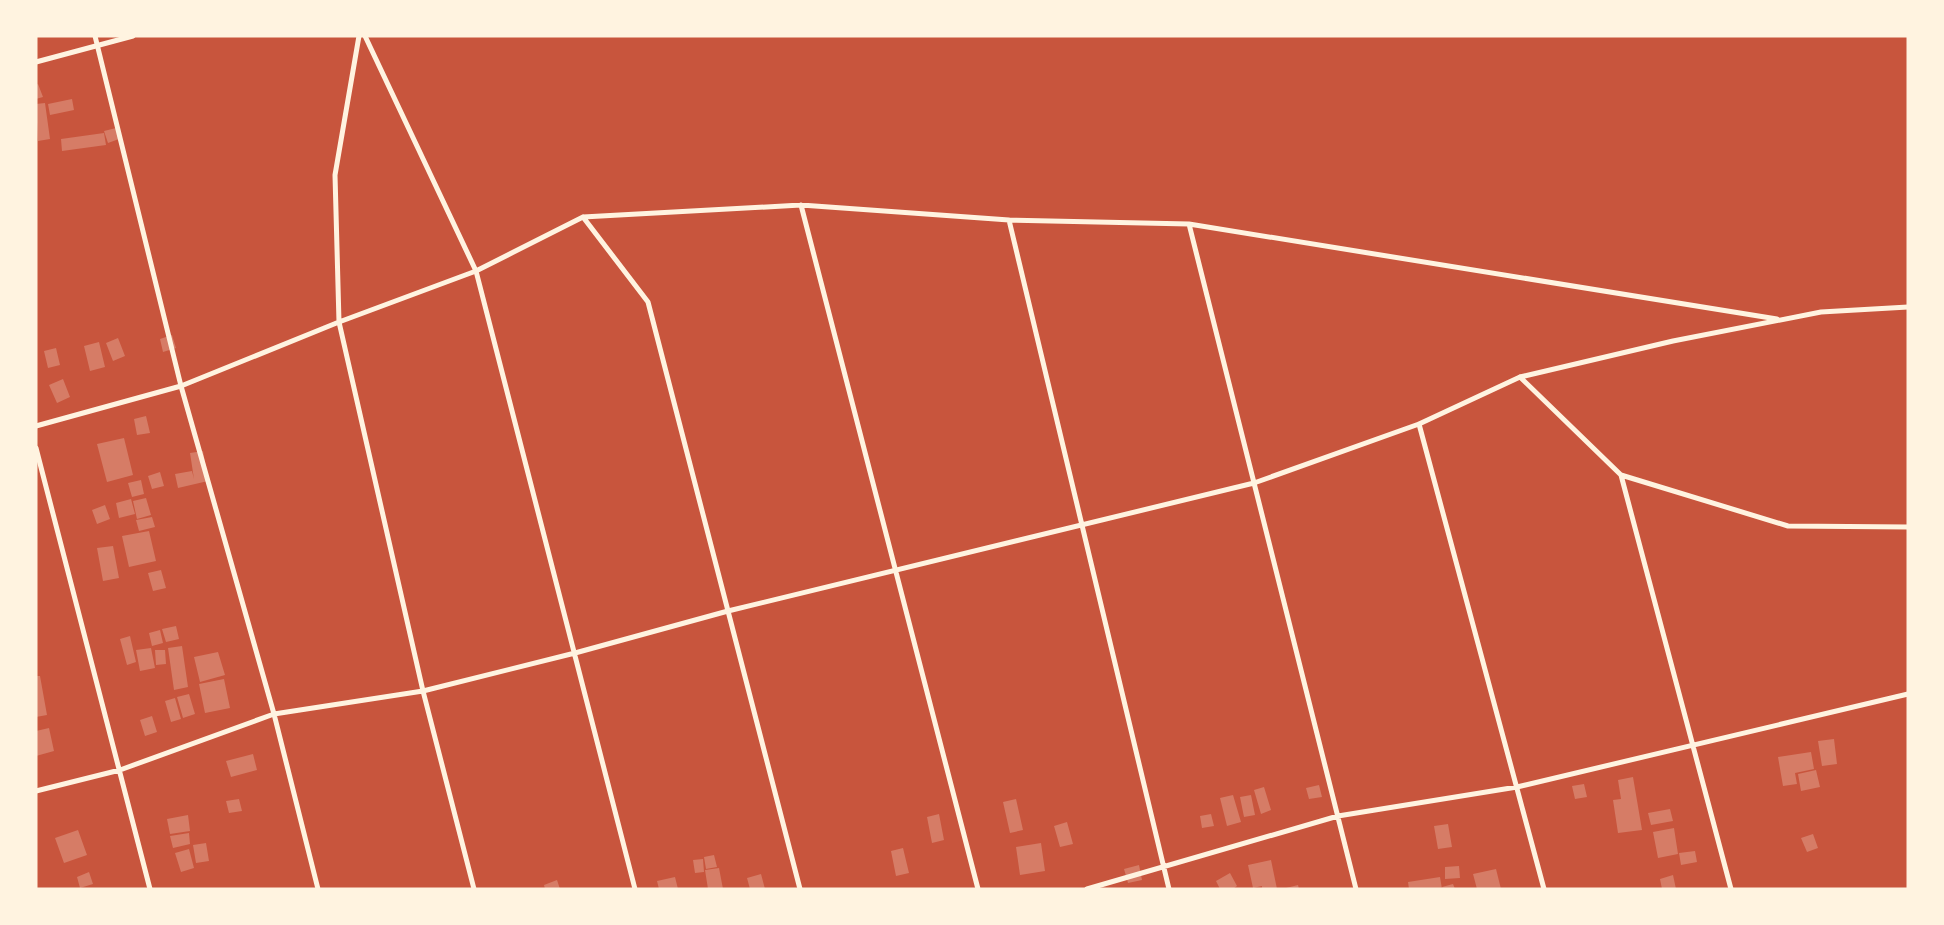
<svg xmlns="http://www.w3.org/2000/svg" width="1944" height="925" font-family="Barlow,sans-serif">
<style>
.building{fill:#d67c66}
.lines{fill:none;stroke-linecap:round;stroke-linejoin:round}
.minor{stroke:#fff3e0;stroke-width:5}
</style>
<rect width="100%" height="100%" fill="#c8553d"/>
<path class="building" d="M38 84 43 97 36 99V85Z
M72 99 74 110 50 115 48 104Z
M45 103 50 139 38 141 36 104Z
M116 128 119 139 108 143 104 131Z
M104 133 106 145 62 151 61 139Z
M172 335 176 348 163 352 160 339Z
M118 338 125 356 113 361 106 343Z
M99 342 105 367 90 371 84 346Z
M56 348 60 365 48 368 44 351Z
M63 379 70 397 57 403 49 385Z
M146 416 150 433 137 435 134 419Z
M124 438 133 475 107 482 97 444Z
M203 451 208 481 178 488 175 474 192 471 194 479 190 453Z
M160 472 164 486 152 489 148 476Z
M141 480 144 494 132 497 128 483Z
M146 498 151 515 137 519 133 501Z
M131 499 135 514 119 518 116 503Z
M105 505 110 519 97 524 92 510Z
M152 517 155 527 139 531 136 520Z
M149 531 156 561 129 567 122 536Z
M113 546 119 578 103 581 97 548Z
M161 570 166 588 153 591 148 573Z
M176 626 179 639 166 642 162 629Z
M160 630 163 643 152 646 149 633Z
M130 636 136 662 127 665 120 639Z
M182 646 188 687 174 690 168 648Z
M151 648 155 668 140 671 136 650Z
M155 650H165L166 664 156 665Z
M218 652 225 675 200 682 194 657Z
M36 676H40L47 715 36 717Z
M224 679 230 708 205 713 199 684Z
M189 694 195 714 183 718 177 697Z
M175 698 181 719 171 722 165 701Z
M152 716 157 732 145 736 140 720Z
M49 728 54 751 36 756V731Z
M1834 739 1837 764 1822 766 1818 741Z
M1811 752 1814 769 1795 773 1797 784 1783 786 1778 757Z
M253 754 257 770 231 777 226 761Z
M1816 770 1820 787 1801 791 1798 774Z
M1633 777 1642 830 1618 833 1613 800 1621 799 1618 780Z
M1584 784 1587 797 1575 799 1572 786Z
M1319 785 1322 797 1309 799 1306 788Z
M1264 787 1271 810 1261 814 1254 790Z
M1233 795 1241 822 1227 826 1220 798Z
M1251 795 1255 815 1244 817 1240 797Z
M239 799 242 811 229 813 226 801Z
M1016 799 1023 830 1010 833 1003 802Z
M1670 809 1673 821 1651 825 1648 813Z
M939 814 944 840 932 843 927 817Z
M1211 814 1214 826 1202 828 1200 816Z
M188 815 190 831 170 834 167 819Z
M1067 822 1073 844 1060 847 1054 826Z
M1448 824 1452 847 1438 849 1434 826Z
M1674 828 1678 854 1658 858 1653 832Z
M78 830 87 855 64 863 55 838Z
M189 833 190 844 173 848 170 836Z
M1813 834 1818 848 1807 852 1801 838Z
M206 843 209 861 196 863 193 845Z
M1041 843 1045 871 1020 875 1016 847Z
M903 848 909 873 896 876 891 851Z
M189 849 194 868 181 872 175 853Z
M1695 851 1697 862 1681 865 1679 853Z
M714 855 717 867 706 869 704 857Z
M703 859 704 872 695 873 693 860Z
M1271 860 1277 889H1262V886L1253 888 1248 865Z
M1139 865 1142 880 1128 883 1124 869Z
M1459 866 1460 878 1445 879V867Z
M719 868 723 889H708L705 870Z
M1496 869 1501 889H1477L1473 874Z
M89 872 93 884 80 888 77 877Z
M1230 873 1237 886 1233 889H1220L1216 881Z
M761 874 765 889H750L747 878Z
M1673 875 1676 889H1662L1660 879Z
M675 877 678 889H659L657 881Z
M1440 877 1442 889H1409L1408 882Z
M557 880 560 889H545L544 885Z
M1453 884 1455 889H1443L1442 887Z
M1298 885 1299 889H1286V888Z"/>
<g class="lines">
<path class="minor" d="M95 36 181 386 274 714 318 889
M359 36 335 175 339 322 423 691 474 889
M365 36 476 271 635 889
M36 62 133 36
M801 205 978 889
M583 217 648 302 800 889
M1009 220 1169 889
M1189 224 1356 889
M1520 377 1621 475 1731 889
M1419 424 1544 889
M36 426 181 386 339 322 476 271 583 217 801 205 1009 220 1189 224 1777 319
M36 448 150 889
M1621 475 1788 526 1908 527
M36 791 120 770 274 714 423 691 575 653 728 611 1254 483 1419 424 1520 377 1673 341 1821 312 1908 307
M1087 889 1338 816 1517 787 1908 694"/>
</g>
<rect width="1944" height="925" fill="none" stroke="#fff3e0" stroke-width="75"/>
</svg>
